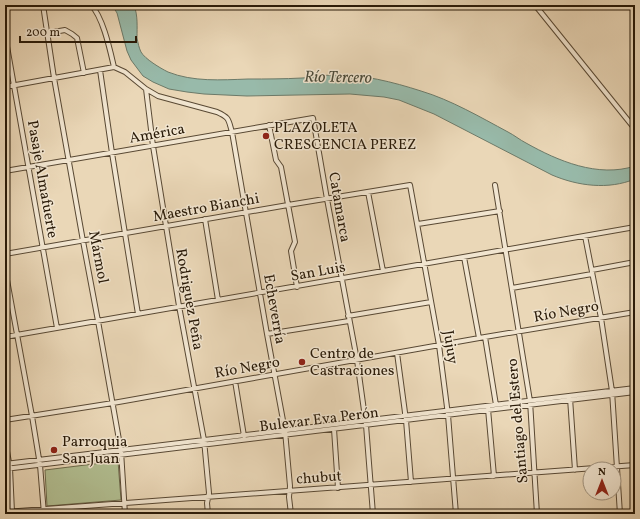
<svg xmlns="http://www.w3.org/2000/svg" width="640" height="519" font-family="Vollkorn,serif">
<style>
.green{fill:#b2bf92;stroke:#6e6c4d}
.water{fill:#98baaa;stroke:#6c7a69}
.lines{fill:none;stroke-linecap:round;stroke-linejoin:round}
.minor-casing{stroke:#594934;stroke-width:6}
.minor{stroke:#f1e5d0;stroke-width:4}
.poi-dot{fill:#8f2418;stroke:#f1e5d0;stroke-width:1.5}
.labels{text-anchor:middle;stroke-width:3;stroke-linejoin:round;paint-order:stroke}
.poi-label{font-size:15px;fill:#291a08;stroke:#f1e5d0;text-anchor:start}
.street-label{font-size:15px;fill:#291a08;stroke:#f1e5d0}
.water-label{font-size:16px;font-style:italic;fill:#4a4a39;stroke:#f1e5d0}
</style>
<rect width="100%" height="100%" fill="#ead7b7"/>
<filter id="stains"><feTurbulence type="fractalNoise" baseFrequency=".005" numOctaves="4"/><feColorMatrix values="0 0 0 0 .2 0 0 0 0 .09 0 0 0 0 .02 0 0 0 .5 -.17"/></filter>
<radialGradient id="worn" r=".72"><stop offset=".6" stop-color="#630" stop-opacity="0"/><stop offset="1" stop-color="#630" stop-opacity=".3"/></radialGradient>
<path class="green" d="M118 461 121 500 47 506 45 470Z"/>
<path class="water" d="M112 5H134C138 16 137 26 137 38 138 43 139 48 141 52 145 59 160 68 168 72 193 82 221 80 248 79 266 79 284 79 302 78 312 78 322 75 332 75 362 74 393 82 421 91 451 100 480 117 508 132 514 135 520 140 526 143 558 161 598 178 635 166V179C608 190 578 186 552 175L434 114 399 100 384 97 350 94 247 96 204 94 187 92 169 89 153 82 143 76 131 60 127 51 117 13Z"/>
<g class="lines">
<g class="minor-casing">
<path id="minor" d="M43 5 54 78 83 241 98 321 121 451 125 514
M91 5C103 17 110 50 114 67
M535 5 635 129
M48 33 65 30 72 34 77 38 84 73
M5 35 57 328
M114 67 125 72 146 89 158 96 217 112C230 118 228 119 232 132L267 334 285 431 290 486 289 497 291 514
M100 70 112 153 138 314
M5 87 114 67
M146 89 153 146 179 306 204 440 209 493 207 503 208 514
M269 125 276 160 281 167 295 242 291 251 297 287
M5 171 313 118 327 199 357 360 366 425 373 514
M495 185 530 401 537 514
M368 192 383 271
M205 219 218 300
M418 224 500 211
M585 236 601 318 612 391 620 514
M5 254 288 205 410 185 439 345 448 415 456 514
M464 257 479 338
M5 269 32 416 40 465 44 514
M592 270 635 262
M512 288 592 274
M348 316 431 302
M267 334 349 321
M5 337 635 227
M485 337 496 405
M397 353 406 420 411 482
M235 381 244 436
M570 398 575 470
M488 409 494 476
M5 420 113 403 485 337 635 312
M334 429 338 488
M5 440 10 468 12 512
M5 464 635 388
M5 469 635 392
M5 512 635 465"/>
</g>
<use href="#minor" class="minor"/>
</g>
<g class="poi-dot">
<circle cx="266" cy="136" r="4"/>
<circle cx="302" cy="362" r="4"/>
<circle cx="54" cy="450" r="4"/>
</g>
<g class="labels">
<g class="poi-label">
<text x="274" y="132">PLAZOLETA<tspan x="274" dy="17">CRESCENCIA PEREZ</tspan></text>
<text x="310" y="358">Centro de<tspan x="310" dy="17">Castraciones</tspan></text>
<text x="62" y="446">Parroquia<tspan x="62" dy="17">San Juan</tspan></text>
</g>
<g class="street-label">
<text transform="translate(157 133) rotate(-10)" y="5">América</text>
<text transform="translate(43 179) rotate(80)" y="5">Pasaje Almafuerte</text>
<text transform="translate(206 207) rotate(-10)" y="5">Maestro Bianchi</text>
<text transform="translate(340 207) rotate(80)" y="5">Catamarca</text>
<text transform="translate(99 257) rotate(79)" y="5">Mármol</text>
<text transform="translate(318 271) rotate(-10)" y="5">San Luis</text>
<text transform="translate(190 299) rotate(80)" y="5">Rodriguez Peña</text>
<text transform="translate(275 309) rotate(80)" y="5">Echeverría</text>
<text transform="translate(566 311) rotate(-10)" y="5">Río Negro</text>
<text transform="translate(451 347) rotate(81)" y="5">Jujuy</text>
<text transform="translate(247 367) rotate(-10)" y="5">Río Negro</text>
<text transform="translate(319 419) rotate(-7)" y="5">Bulevar Eva Perón</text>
<text transform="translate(517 421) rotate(-95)" y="5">Santiago del Estero</text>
<text transform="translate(319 477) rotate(-4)" y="5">chubut</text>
</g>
<g class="water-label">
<text transform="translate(338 76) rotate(1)" y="6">Río Tercero</text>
</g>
</g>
<rect width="640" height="519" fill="none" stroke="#ead7b7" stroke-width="20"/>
<rect x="6" y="6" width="628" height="507" fill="none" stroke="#291a08" stroke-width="2"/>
<rect x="10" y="10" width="620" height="499" fill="none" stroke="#291a08"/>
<g transform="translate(602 481)"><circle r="19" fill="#f1e5d0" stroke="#a19480"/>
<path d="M0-3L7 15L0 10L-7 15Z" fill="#8f2418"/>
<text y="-6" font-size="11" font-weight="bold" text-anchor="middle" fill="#291a08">N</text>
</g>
<path d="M20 36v6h116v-6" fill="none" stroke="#291a08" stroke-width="2"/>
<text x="26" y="36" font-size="12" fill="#291a08" stroke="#f1e5d0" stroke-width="3" paint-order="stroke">200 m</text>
<rect width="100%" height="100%" filter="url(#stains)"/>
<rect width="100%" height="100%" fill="url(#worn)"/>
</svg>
